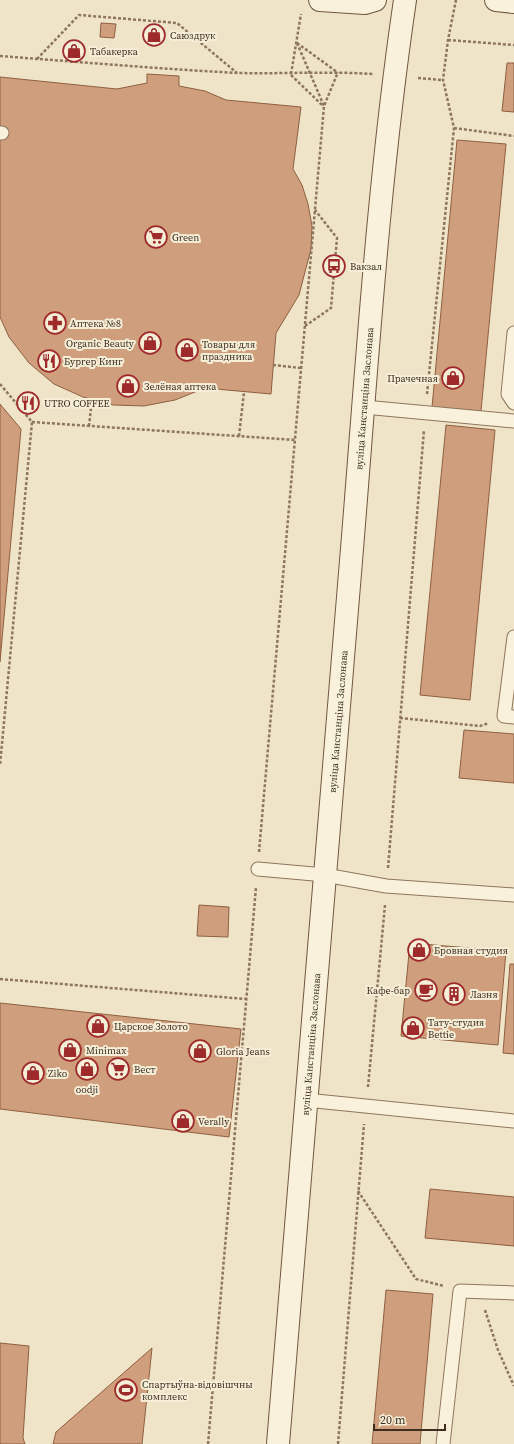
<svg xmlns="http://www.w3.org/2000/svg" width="514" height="1444" font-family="'Source Serif 4',serif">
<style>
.building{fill:#cf9f7d;stroke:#8d5f41}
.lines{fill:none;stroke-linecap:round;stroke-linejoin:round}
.lane-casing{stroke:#8d765c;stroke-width:15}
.secondary-casing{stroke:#6f573f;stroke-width:24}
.path{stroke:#8d765c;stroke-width:2.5;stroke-dasharray:3 2;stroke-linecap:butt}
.lane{stroke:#faf1dc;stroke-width:13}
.secondary{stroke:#faf1dc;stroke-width:22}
.labels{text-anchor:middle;stroke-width:4;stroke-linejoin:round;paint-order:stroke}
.poi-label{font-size:10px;fill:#3d2e20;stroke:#f7eed8;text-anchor:start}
.street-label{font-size:10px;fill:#3d2e20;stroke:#f7eed8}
</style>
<rect width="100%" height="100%" fill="#f0e4c8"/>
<path class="building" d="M101 23 116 24 114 38 100 37Z
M148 30 162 32 160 40 147 38Z
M71 45 78 46 76 56H69Z
M507 63H514V112L502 111Z
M147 74 179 76V86L205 91 226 100 301 107 293 169 302 185 308 204 312 226 311 249 299 295 276 333 271 394 205 388 175 400 144 406 113 405 83 397 54 384 29 363 9 337 0 317V77L117 89 147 83Z
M457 140 506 144 481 411 432 407Z
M0 404 21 429 0 662Z
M446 425 495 430 470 700 420 695Z
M464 730 514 734V783L459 778Z
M199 905 229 907 228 937 197 936Z
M410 943 506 951 498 1045 401 1036Z
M510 964H514V1054L503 1053Z
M0 1003 241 1029 229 1137 0 1109Z
M430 1189 514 1197V1246L425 1238Z
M386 1290 433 1294 420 1444H372Z
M0 1343 29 1346 23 1438 25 1444H0Z
M152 1348 142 1444H53L56 1432Z"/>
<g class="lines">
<g class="lane-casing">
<path id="lane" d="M0 133H2
M514 333 508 394 514 403
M364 407 514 421
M514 637 504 716 514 717
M258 869 325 875 386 886 514 895
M306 1100 514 1121
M443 1444 460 1291 514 1293"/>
</g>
<g class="secondary-casing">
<g id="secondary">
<path d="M320 0 365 3 375 0"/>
<path d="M496 0 514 2"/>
<path id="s1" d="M278 1444C301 1153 326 863 350 573 366 382 377 190 405 0"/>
</g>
</g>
<path class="path" d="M448 40 514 45
M297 43 324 106
M297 43 337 72
M0 56C80 62 160 69 239 73 284 74 328 71 373 74
M37 59 79 15 177 23 237 73
M291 74 301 14
M291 75 322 105
M418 78 442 80
M454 128 514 136
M305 326 331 308 337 238 315 210
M273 365 301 368
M0 384 32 422 0 765
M427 394 454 128 443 80 448 40 456 0
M32 422 295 440
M89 426 92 399
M239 436 244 392
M400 718 480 726 489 723
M259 852 324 106 338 72
M388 868 424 430
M0 979 246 999
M368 1087 385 905
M358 1191 416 1279 444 1286
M485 1310 498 1350 514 1386
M208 1444 256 887
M338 1444 364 1124"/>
<use href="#lane" class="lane"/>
<use href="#secondary" class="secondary"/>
</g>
<defs>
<g id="shop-ring" transform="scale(1.15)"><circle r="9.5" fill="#f7eed8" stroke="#9e2a2b" stroke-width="1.5"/><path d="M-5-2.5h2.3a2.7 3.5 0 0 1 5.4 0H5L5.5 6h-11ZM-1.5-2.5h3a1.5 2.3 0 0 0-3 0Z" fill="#9e2a2b"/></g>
<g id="supermarket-ring" transform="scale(1.15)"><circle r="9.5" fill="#f7eed8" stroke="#9e2a2b" stroke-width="1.5"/><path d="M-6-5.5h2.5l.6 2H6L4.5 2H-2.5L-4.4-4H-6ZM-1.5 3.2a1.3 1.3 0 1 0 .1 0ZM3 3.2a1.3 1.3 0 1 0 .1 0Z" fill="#9e2a2b"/></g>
<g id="bus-ring" transform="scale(1.15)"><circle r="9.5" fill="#f7eed8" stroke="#9e2a2b" stroke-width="1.5"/><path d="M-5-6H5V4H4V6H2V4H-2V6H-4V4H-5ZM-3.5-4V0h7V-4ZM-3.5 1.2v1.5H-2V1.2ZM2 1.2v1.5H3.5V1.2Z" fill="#9e2a2b"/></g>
<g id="pharmacy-ring" transform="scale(1.15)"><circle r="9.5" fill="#f7eed8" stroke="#9e2a2b" stroke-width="1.5"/><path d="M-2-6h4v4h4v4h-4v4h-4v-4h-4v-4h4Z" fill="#9e2a2b"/></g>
<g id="restaurant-ring" transform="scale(1.15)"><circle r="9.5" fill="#f7eed8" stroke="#9e2a2b" stroke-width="1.5"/><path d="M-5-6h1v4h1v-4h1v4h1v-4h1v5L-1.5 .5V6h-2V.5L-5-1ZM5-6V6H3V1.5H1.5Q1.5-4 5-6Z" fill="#9e2a2b"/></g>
<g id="cafe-ring" transform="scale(1.15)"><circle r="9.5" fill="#f7eed8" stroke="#9e2a2b" stroke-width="1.5"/><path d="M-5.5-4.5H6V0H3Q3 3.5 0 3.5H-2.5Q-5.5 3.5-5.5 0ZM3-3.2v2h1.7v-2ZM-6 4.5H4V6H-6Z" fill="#9e2a2b"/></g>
<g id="building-ring" transform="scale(1.15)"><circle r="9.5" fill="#f7eed8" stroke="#9e2a2b" stroke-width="1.5"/><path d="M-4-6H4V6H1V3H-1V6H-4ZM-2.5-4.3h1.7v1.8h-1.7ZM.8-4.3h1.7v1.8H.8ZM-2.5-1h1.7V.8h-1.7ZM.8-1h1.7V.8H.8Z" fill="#9e2a2b"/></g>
<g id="stadium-ring" transform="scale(1.15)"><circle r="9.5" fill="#f7eed8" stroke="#9e2a2b" stroke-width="1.5"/><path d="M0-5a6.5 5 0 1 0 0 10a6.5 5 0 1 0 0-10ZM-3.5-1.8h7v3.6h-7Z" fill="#9e2a2b"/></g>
</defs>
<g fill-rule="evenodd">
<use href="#shop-ring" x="154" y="35"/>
<use href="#shop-ring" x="74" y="51"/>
<use href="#supermarket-ring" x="156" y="237"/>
<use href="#bus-ring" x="334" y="266"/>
<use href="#pharmacy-ring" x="55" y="323"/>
<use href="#shop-ring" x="150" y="343"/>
<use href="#shop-ring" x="187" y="350"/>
<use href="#restaurant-ring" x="49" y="361"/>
<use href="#shop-ring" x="453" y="378"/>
<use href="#shop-ring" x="128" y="386"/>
<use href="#restaurant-ring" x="28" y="403"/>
<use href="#shop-ring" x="419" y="950"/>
<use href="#cafe-ring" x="426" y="990"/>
<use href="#building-ring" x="454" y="994"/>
<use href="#shop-ring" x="98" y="1026"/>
<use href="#shop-ring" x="413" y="1028"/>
<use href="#shop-ring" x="70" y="1050"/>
<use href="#shop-ring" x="200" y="1051"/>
<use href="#shop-ring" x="87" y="1069"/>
<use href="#supermarket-ring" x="118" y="1069"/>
<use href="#shop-ring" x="33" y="1073"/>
<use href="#shop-ring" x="183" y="1121"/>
<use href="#stadium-ring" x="126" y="1390"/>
</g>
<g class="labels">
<g class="poi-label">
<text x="170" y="39">Саюздрук</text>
<text x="90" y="55">Табакерка</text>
<text x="172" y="241">Green</text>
<text x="350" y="270">Вакзал</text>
<text x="70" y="327">Аптека №8</text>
<text x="134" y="347" text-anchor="end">Organic Beauty</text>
<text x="202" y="348">Товары для<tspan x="202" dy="12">праздника</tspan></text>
<text x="64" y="365">Бургер Кинг</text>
<text x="438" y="382" text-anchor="end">Прачечная</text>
<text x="144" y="390">Зелёная аптека</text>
<text x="44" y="407">UTRO COFFEE</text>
<text x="434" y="954">Бровная студия</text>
<text x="410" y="994" text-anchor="end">Кафе-бар</text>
<text x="470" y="998">Лазня</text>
<text x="428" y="1026">Тату-студия<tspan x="428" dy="12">Bettie</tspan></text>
<text x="114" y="1030">Царское Золото</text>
<text x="86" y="1054">Minimax</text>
<text x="216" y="1055">Gloria Jeans</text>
<text x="134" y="1073">Вест</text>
<text x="48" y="1077">Ziko</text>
<text x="87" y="1093" text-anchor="middle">oodji</text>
<text x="198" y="1125">Verally</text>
<text x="142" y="1388">Спартыўна-відовішчны<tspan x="142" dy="12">комплекс</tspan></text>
</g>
<g class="street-label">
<text dy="4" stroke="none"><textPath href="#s1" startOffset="1049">вуліца Канстанціна Заслонава</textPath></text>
<text dy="4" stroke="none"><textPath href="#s1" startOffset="725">вуліца Канстанціна Заслонава</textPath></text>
<text dy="4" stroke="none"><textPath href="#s1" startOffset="401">вуліца Канстанціна Заслонава</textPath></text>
</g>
</g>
<path d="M374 1424v6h71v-6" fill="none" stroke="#3d2e20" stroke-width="2"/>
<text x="380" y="1424" font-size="12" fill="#3d2e20" stroke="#f7eed8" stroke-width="3" paint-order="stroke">20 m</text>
</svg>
